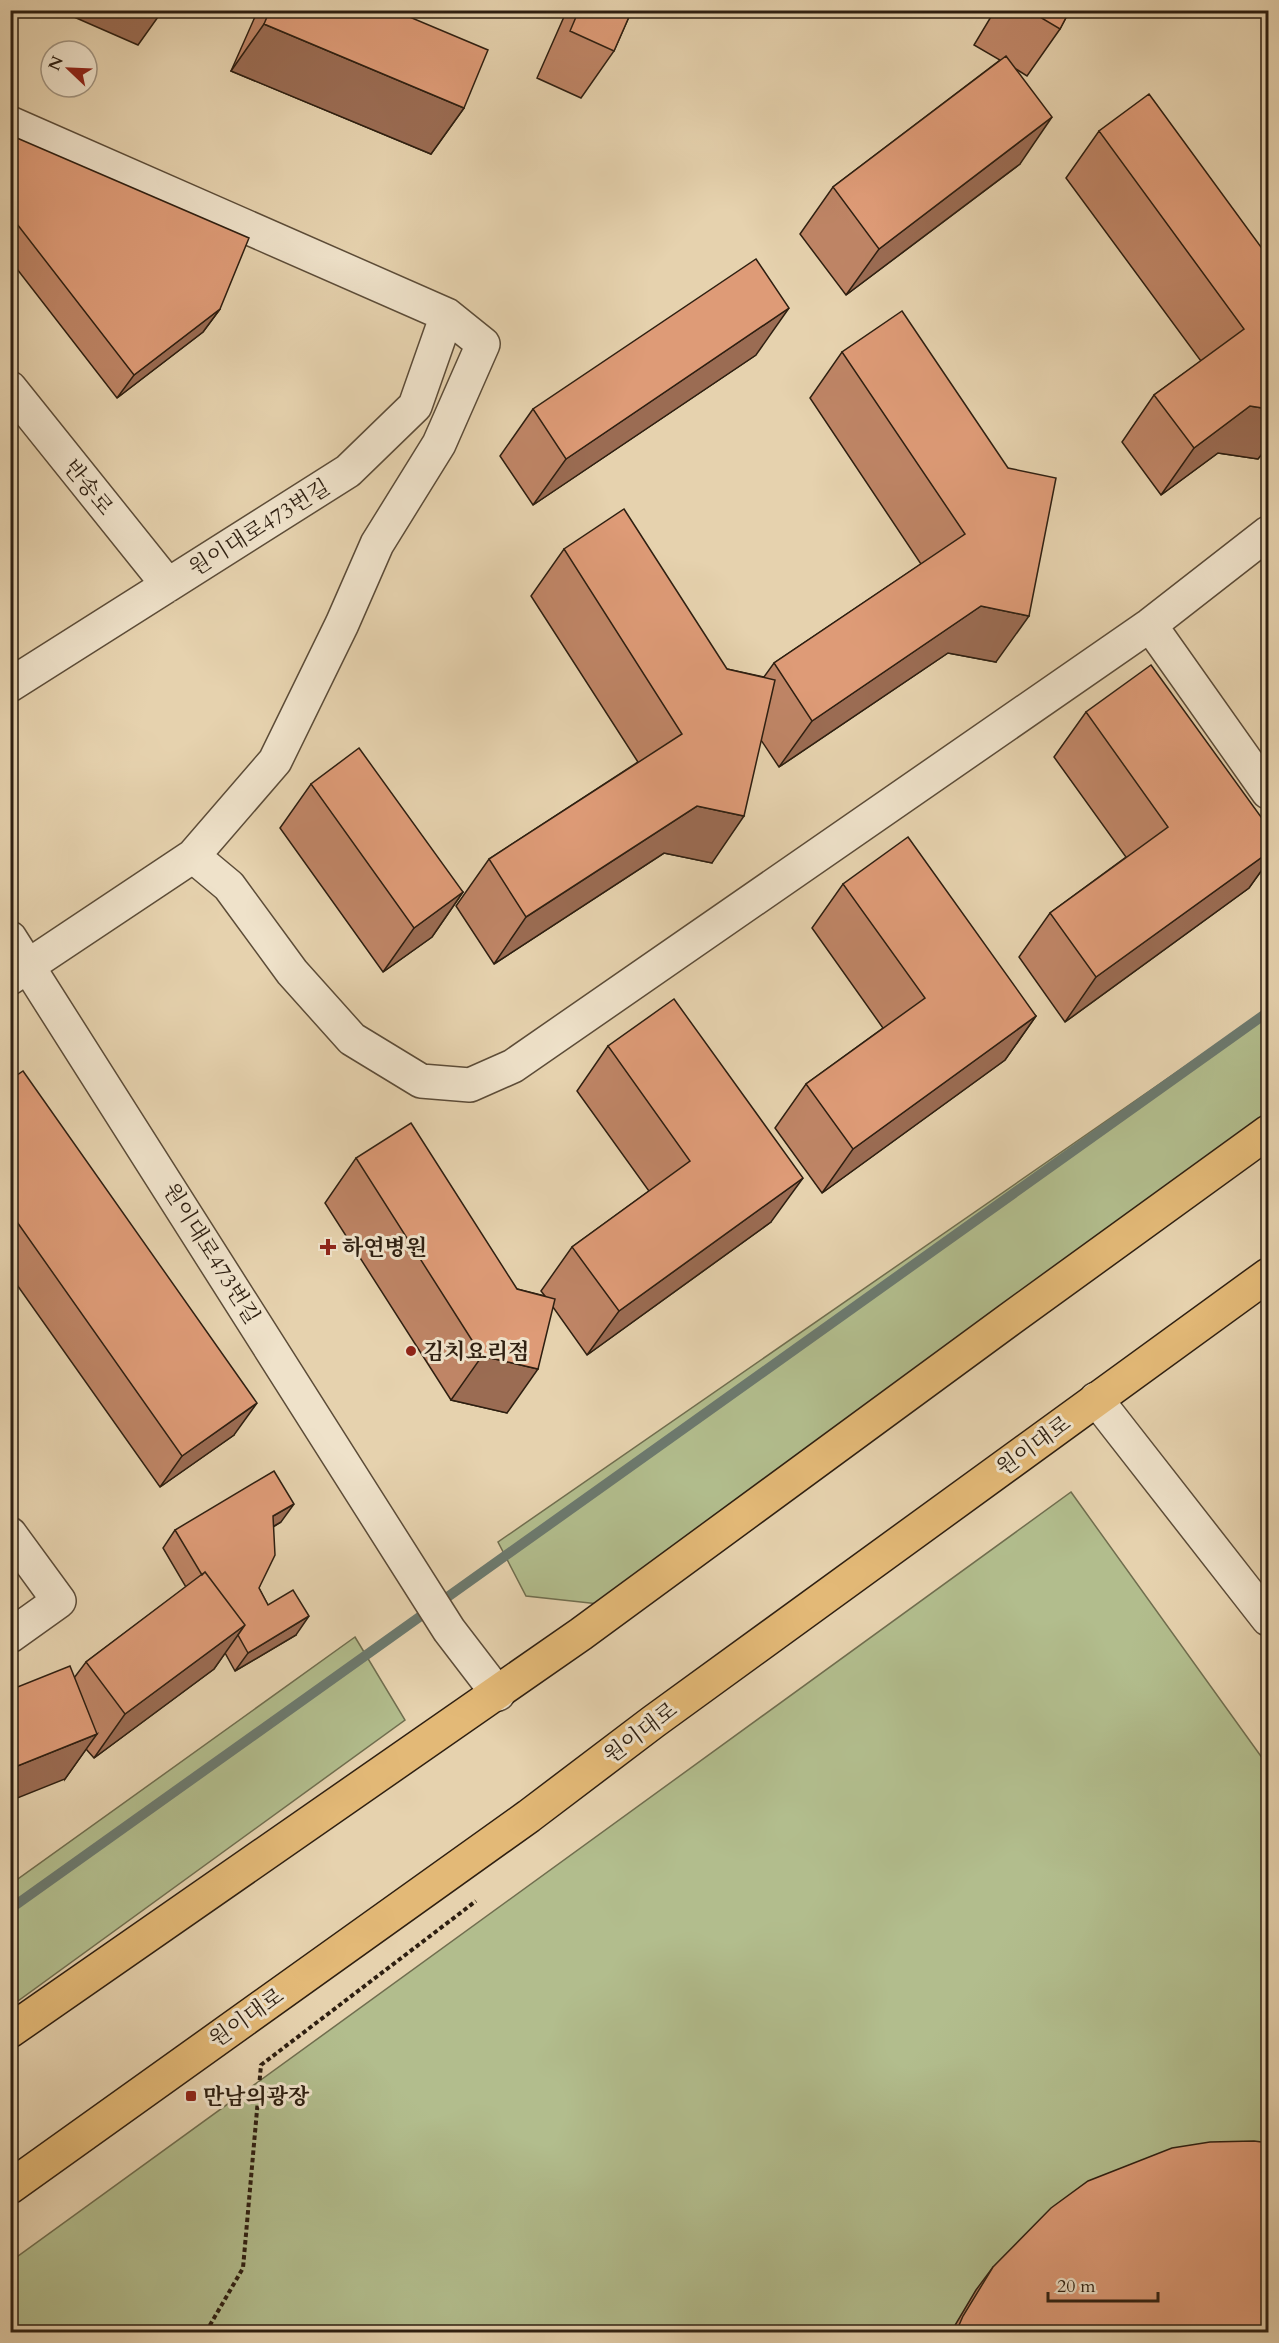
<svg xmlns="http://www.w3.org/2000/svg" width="1279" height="2343" font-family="Cardo,'Noto Serif KR',serif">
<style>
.green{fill:#b2bd8d;stroke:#706e4f;stroke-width:1.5}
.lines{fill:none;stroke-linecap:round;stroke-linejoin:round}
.stream{stroke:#6c7a6f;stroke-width:10}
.minor-casing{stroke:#5c4c38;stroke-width:36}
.major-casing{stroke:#2e1f11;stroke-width:36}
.path{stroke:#2e1f11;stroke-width:4;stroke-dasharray:4.5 3;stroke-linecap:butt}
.minor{stroke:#efe2ca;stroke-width:33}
.major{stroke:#e3b977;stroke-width:33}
.wall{fill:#bf8566;stroke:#2e1f11;stroke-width:1.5}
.shaded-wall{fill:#9b6c53;stroke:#2e1f11;stroke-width:1.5}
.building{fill:#de9b77;stroke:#2e1f11;stroke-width:1.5}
.poi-dot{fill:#8f2418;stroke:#efe2ca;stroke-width:2}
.labels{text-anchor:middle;stroke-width:6;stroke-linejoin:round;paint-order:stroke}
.street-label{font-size:22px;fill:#2e1f11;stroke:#efe2ca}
.poi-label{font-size:22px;font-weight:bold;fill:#2e1f11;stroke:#efe2ca;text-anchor:start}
</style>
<rect width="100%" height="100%" fill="#e6d2ae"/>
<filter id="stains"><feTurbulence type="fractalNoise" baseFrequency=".00333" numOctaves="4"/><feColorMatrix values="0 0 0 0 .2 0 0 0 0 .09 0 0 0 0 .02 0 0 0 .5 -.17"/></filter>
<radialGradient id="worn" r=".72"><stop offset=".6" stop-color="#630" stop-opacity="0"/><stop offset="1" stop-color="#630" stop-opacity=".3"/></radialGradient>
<path class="green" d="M1268 1009V1115L599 1604 526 1596 498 1542Z
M1071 1492 1268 1766V2332H11L10 2262Z
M355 1637 405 1720 11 2006V1884Z"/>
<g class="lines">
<path class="stream" d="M10 1909 1268 1012"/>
<g class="minor-casing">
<path id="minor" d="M10 123 447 315 483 344 439 444 377 544 342 624 275 761 193 856 10 978
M10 388 168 585
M1150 625 1268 792
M10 685 348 471 415 406 447 315
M193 856 229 886 292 972 352 1039 421 1081 470 1085 513 1066 1150 625 1268 533
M10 938 449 1630 498 1694
M1096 1399 1268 1619
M10 1534 59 1601 10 1636"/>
</g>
<g class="major-casing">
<path id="major" d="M10 2031 581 1634 1010 1319 1268 1132
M10 2187 529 1816 653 1722 1268 1275"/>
</g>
<path class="path" d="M206 2332 243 2268 261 2065 476 1901"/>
<use href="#minor" class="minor"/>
<use href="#major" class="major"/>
</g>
<path class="wall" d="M258 10H393L464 108 431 154 231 71Z
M567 10H632L614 51 581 98 537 78Z
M995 10H1070L1060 29 1027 76 1016 69 1020 164 846 295 800 234 833 187 1000 60 974 45Z
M1099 131 1269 258V445L1258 459 1218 453 1161 495 1122 442 1154 395 1201 361 1066 178Z
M10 135 220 309 203 332 117 398 10 260Z
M842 352 1008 468 996 662 948 653 779 767 761 740 712 863 664 853 494 964 456 906 489 859 638 762 531 596 564 549 727 669 764 677 774 663 921 564 810 398Z
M756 355 533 505 500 456 533 409Z
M1086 712 1269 828V860L1249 888 1065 1022 1019 957 1050 913 1126 857 1054 757Z
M311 784 463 892 432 937 383 972 280 828Z
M843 884 1036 1016 1005 1060 822 1193 775 1128 806 1084 883 1028 812 928Z
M608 1046 771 1222 587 1355 553 1307 507 1413 451 1400 325 1203 356 1158 517 1289 545 1296 541 1291 572 1247 649 1191 577 1091Z
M10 1080 234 1435 160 1487 10 1275Z
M281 1522 273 1527 259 1588 268 1605 296 1635 235 1671 225 1653 214 1669 94 1758 86 1749 65 1779 74 1678 86 1662 186 1587 163 1548 175 1530Z
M993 2267 1269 2332H951L976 2290Z"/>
<path class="shaded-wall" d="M58 10H163L138 45Z
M264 24 464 108 431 154 231 71Z
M1052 117 1020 164 846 295 879 249Z
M789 308 756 355 533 505 566 459Z
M220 309 203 332 117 398 134 375Z
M1250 406 1269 409V445L1258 459 1218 453 1161 495 1194 448Z
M981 606 1029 616 996 662 948 653 779 767 812 721Z
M697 806 744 816 712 863 664 853 494 964 526 917Z
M1269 852V860L1249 888 1065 1022 1096 977Z
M463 892 432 937 383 972 414 928Z
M1036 1016 1005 1060 822 1193 853 1149Z
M803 1178 771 1222 587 1355 619 1311Z
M482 1356 538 1369 507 1413 451 1400Z
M257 1403 234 1435 160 1487 182 1456Z
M294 1504 281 1522 260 1534 273 1516Z
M309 1616 296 1635 235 1671 248 1653Z
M245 1625 214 1669 94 1758 125 1714Z
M97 1734 65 1779 10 1801V1769Z"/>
<path class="building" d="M270 10H393L488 50 464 108 264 24Z
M579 10H632L614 51 570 31Z
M1028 10H1070L1060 29Z
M1006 56 1052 117 879 249 833 187Z
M1149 94 1269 258V409L1250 406 1194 448 1154 395 1244 329 1099 131Z
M10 135 249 238 220 309 134 375 10 215Z
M756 259 789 308 566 459 533 409Z
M902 311 1008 468 1056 478 1029 616 981 606 812 721 774 663 965 534 842 352Z
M624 509 727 669 775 680 744 816 697 806 526 917 489 859 682 734 564 549Z
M1151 665 1269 828V852L1096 977 1050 913 1168 827 1086 712Z
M359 748 463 892 414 928 311 784Z
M908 837 1036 1016 853 1149 806 1084 925 998 843 884Z
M674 999 803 1178 619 1311 572 1247 690 1161 608 1046Z
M23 1071 257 1403 182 1456 10 1212V1080Z
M411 1123 517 1289 555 1299 538 1369 482 1356 356 1158Z
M274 1471 294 1504 273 1516 275 1555 259 1588 268 1605 293 1590 309 1616 248 1653 238 1635 245 1625 205 1572 202 1575 175 1530Z
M205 1572 245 1625 125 1714 86 1662Z
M70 1666 97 1734 10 1769V1690Z
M1254 2141 1269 2143V2332H956L963 2316 993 2267 1051 2208 1088 2181 1172 2148 1210 2142Z"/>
<g class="poi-dot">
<path d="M325 1238h6v6h6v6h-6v6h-6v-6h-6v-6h6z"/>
<circle cx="411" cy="1351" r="6"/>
<rect x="185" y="2090" width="12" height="12" rx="3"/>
</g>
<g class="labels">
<g class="street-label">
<text transform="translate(89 487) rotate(51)" y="8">반송로</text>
<text transform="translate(259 527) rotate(-32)" y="8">원이대로473번길</text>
<text transform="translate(212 1253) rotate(58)" y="8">원이대로473번길</text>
<text transform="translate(1033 1445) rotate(-36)" y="8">원이대로</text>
<text transform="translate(640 1732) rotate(-37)" y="8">원이대로</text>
<text transform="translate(246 2017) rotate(-35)" y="8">원이대로</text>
</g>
<g class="poi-label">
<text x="342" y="1255">하연병원</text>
<text x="423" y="1359">김치요리점</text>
<text x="203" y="2104">만남의광장</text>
</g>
</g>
<rect width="1279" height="2343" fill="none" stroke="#e6d2ae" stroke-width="36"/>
<rect x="12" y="12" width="1255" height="2319" fill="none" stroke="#2e1f11" stroke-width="3"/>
<rect x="18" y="18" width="1243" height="2307" fill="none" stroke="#2e1f11" stroke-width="1.5"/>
<g transform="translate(69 69) rotate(293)"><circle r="28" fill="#efe2ca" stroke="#a29480" stroke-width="1.5"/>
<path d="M0-4.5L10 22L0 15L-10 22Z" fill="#8f2418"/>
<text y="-9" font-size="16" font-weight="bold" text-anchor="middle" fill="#2e1f11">N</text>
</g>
<path d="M1048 2292v9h110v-9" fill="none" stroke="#2e1f11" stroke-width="3"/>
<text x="1057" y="2292" font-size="18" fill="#2e1f11" stroke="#efe2ca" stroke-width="4.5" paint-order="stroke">20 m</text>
<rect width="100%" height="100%" filter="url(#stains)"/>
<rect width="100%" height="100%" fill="url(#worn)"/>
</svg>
